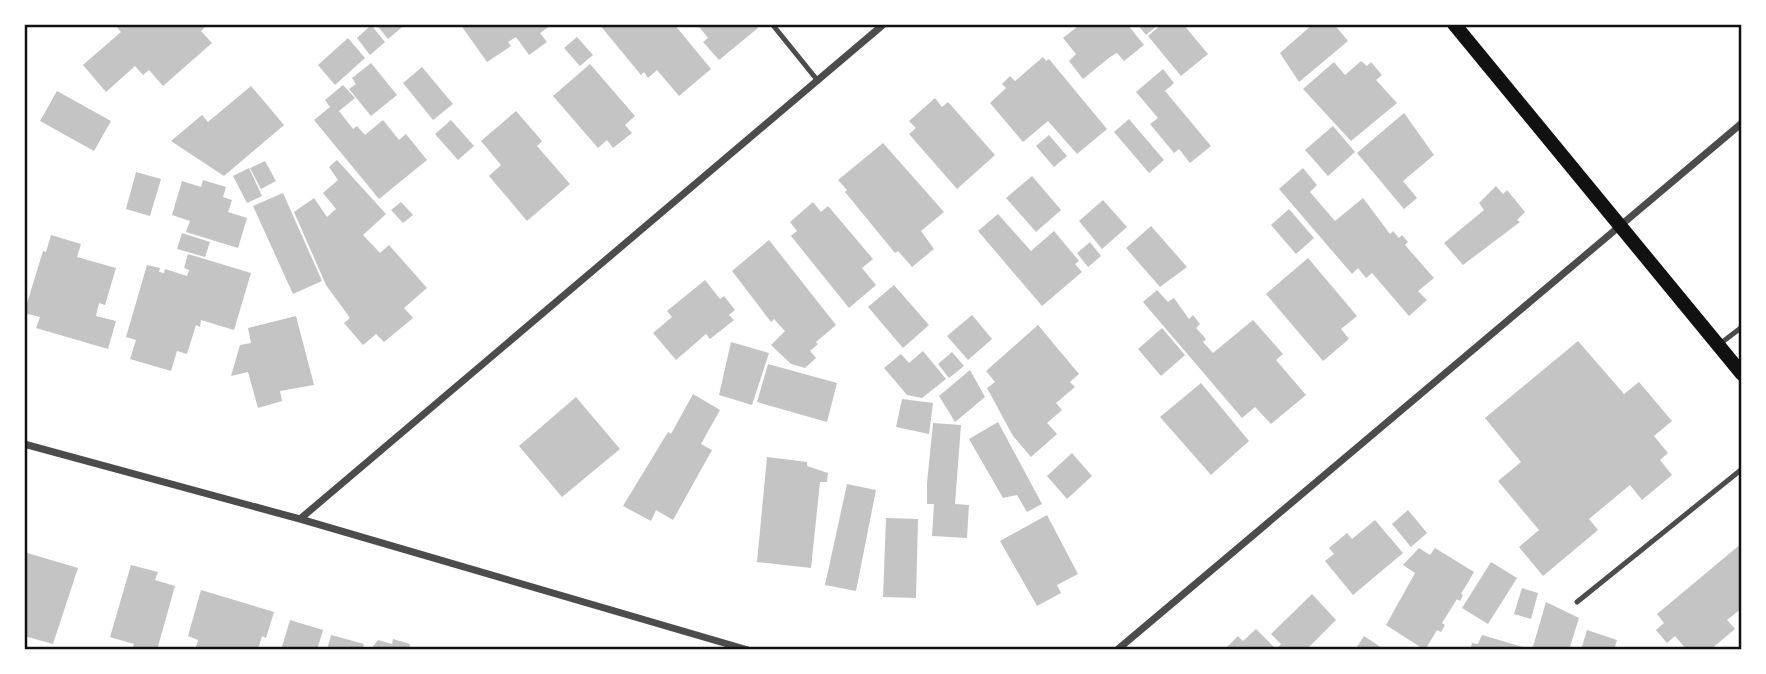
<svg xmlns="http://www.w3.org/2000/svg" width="1766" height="674" font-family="'PT Sans Narrow',sans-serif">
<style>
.building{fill:#c4c4c4}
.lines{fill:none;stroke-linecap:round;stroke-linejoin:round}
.service{stroke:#4c4c4c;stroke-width:5}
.minor{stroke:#4c4c4c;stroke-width:7}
.secondary{stroke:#111;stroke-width:14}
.neatline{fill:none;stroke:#111;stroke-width:2.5}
</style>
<rect width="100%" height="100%" fill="#fff"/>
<path class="building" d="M114 24H208L201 31 212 43 163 86 149 70 143 75 135 66 106 92 83 65 121 32Z
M376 24H406L388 39Z
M460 24H553L540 33 547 42 529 55 516 37 508 42 511 46 487 62Z
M599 24H674L711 69 679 96 657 70 648 78 644 72 641 75Z
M697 24H755L758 28 719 60 703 42 708 38Z
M1076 24H1127L1144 45 1124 61 1117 53 1110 57 1083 79 1069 61 1076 54 1063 38 1077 27Z
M1137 24H1159L1146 35Z
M1162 24H1183L1208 54 1181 76 1148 36Z
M1313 24H1334L1348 41 1299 82 1280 53Z
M371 25 385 42 370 55 357 38Z
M577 37 593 55 580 66 564 48Z
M348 38 365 58 335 85 318 65Z
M1043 57 1046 61 1049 59 1107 129 1077 154 1048 121 1023 142 990 103 1006 88 1002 84 1010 76 1015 81Z
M1361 61 1367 66 1371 62 1382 75 1376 80 1397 103 1351 141 1303 89 1334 62 1345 75Z
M371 63 397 95 371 116 349 89 356 84 352 78Z
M590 64 635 116 625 125 632 133 613 148 607 140 598 148 553 96Z
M422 67 453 104 433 120 403 83Z
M1163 69 1174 83 1165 91 1211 146 1190 163 1179 149 1174 153 1150 124 1158 118 1136 92Z
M343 85 355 98 339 111 353 129 357 126 365 135 383 120 399 140 406 134 427 160 379 199 314 120 330 107 325 100Z
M251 86 284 125 224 176 171 141 202 115 208 122Z
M57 91 111 121 94 151 40 121Z
M935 98 942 107 948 102 995 155 957 189 909 134 916 128 909 121Z
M516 111 542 141 537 146 570 184 527 221 489 176 501 165 481 141Z
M1404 113 1434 155 1403 181 1417 198 1404 209 1357 153Z
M1129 119 1164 160 1149 173 1114 132Z
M451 120 474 146 458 160 435 134Z
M1333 126 1355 152 1328 176 1305 150Z
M1049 135 1067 156 1054 167 1036 146Z
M883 143 944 212 921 231 934 249 912 267 898 251 895 253 845 192 847 190 838 180Z
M337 160 386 214 363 235 380 253 389 245 427 288 404 308 413 318 384 342 376 334 363 345 344 323 350 318 326 285 294 212 314 198 327 217 336 209 323 193 338 180 329 167Z
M265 161 276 181 261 189 250 168Z
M249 168 262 196 247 203 233 176Z
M1303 168 1317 185 1310 192 1335 221 1363 198 1390 234 1393 231 1399 238 1402 235 1408 242 1405 245 1434 278 1418 291 1427 300 1409 316 1372 273 1366 278 1358 268 1352 274 1279 189Z
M136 172 161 179 150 216 126 209Z
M1032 176 1061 210 1036 232 1006 198Z
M203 180 226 187 223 197 232 200 228 212 247 218 238 248 186 232 190 221 172 215 182 181 201 187Z
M1496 186 1503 194 1507 190 1525 212 1517 220 1520 222 1463 265 1444 243 1484 210 1479 203Z
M283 193 322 281 293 294 253 206Z
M1103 200 1127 227 1102 249 1079 221Z
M401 202 413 215 403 223 391 210Z
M813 202 821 212 828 206 873 259 862 268 876 285 849 308 791 236 797 231 790 222Z
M1289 209 1314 238 1296 254 1271 225Z
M998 214 1031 251 1054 231 1079 261 1075 264 1082 272 1042 306 978 231Z
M1151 226 1187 267 1160 287 1126 248Z
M182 233 210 242 205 257 177 249Z
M51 235 81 244 77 257 116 268 105 305 99 303 96 316 116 321 108 349 36 328 40 317 24 313 43 251 46 252Z
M769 240 836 325 816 342 818 344 810 351 816 358 805 368 791 364 771 345 785 331 774 319 771 322 732 271Z
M1090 242 1101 256 1088 267 1077 253Z
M188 254 251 273 234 330 201 320 200 327 196 325 187 354 177 351 171 371 130 359 136 340 126 337 147 265 160 268 159 272 164 273 165 269 187 276 189 270 184 268Z
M1308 258 1357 316 1341 329 1349 339 1323 361 1266 294Z
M705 280 720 299 724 296 735 310 729 315 734 320 710 339 706 334 676 360 653 333 672 317 667 311Z
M894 285 929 325 903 348 868 307Z
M1157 290 1168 302 1174 298 1189 319 1193 315 1200 324 1196 328 1206 339 1203 342 1213 353 1253 320 1283 354 1276 360 1306 395 1271 424 1255 407 1242 418 1143 302Z
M972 315 992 339 968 360 947 336Z
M296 316 314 385 280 391 282 401 258 408 248 372 231 376 240 345 251 343 248 328Z
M1038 325 1079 374 1070 382 1075 387 1056 403 1062 410 1047 423 1057 434 1031 457 1013 436 987 388 995 382 986 371Z
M1162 328 1185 355 1161 376 1138 349Z
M1578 341 1624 394 1639 382 1672 421 1654 436 1668 453 1660 460 1672 475 1642 500 1630 485 1589 519 1598 530 1543 576 1519 547 1539 530 1498 481 1521 462 1485 418Z
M731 342 769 353 752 405 719 395Z
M923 351 946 379 922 398 907 395 884 368 901 354 909 363Z
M952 352 964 366 949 378 938 364Z
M768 364 837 383 827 422 757 402Z
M970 370 985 397 955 422 939 396Z
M1201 383 1249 441 1211 475 1160 417Z
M693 394 720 410 701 444 712 450 673 520 656 510 651 521 623 506 668 432 671 434Z
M576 397 620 449 562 497 519 446Z
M902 399 933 403 929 434 896 427Z
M998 422 1042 504 1027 512 1017 495 1003 498 969 439Z
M933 423 961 425 955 504 969 505 967 538 932 536 934 504H927V483Z
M1072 453 1092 476 1067 499 1047 476Z
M767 457 807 462V466L828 473 827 482H820L811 568 757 562Z
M847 484 876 490 856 591 825 585Z
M1408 510 1427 533 1411 547 1392 524Z
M1047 515 1078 574 1057 585 1061 593 1037 606 1000 541Z
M886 518 918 519 916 598 883 597Z
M1375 520 1403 553 1353 595 1325 561 1334 554 1329 548 1347 533 1352 539Z
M1742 543V608L1727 620 1735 629 1710 650H1687L1675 636 1667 643 1656 630 1664 623 1657 614Z
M1419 548 1430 555 1435 548 1474 572 1461 594 1463 595 1460 601 1457 599 1442 623 1445 625 1441 632 1437 630 1425 650 1386 625 1415 573 1403 565Z
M24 552 78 568 53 644 24 636Z
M1491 562 1517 578 1488 624 1462 608Z
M131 565 158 572 155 580 175 586 157 650H132L134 644 110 637Z
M1522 588 1538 593 1531 619 1514 614Z
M201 590 274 612 266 638 262 636 258 650H195L198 640 188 636Z
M1312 594 1336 620 1306 650H1224L1238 636 1243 641 1256 629 1276 649 1281 644 1271 634Z
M1546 602 1579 618 1569 650H1532Z
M290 620 323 630 317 650H281Z
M1587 630 1617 640 1614 650H1581Z
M331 635 364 644 362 650H327Z
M1482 635 1523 647 1522 650H1470L1472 643 1478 644Z
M1364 636 1385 650H1355Z
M393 639 410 644 409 650H370L378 640 392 644Z"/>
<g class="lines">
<path class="service" d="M772 24 818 81
M1721 343 1742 327
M1577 602 1742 469"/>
<path class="minor" d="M24 444 300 519 748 650
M300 519 884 24
M1117 650 1742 123"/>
<path class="secondary" d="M1454 24 1742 374"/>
</g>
<rect width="1766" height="674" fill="none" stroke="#ffffff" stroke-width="52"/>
<rect x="26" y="26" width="1714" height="622" class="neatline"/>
</svg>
